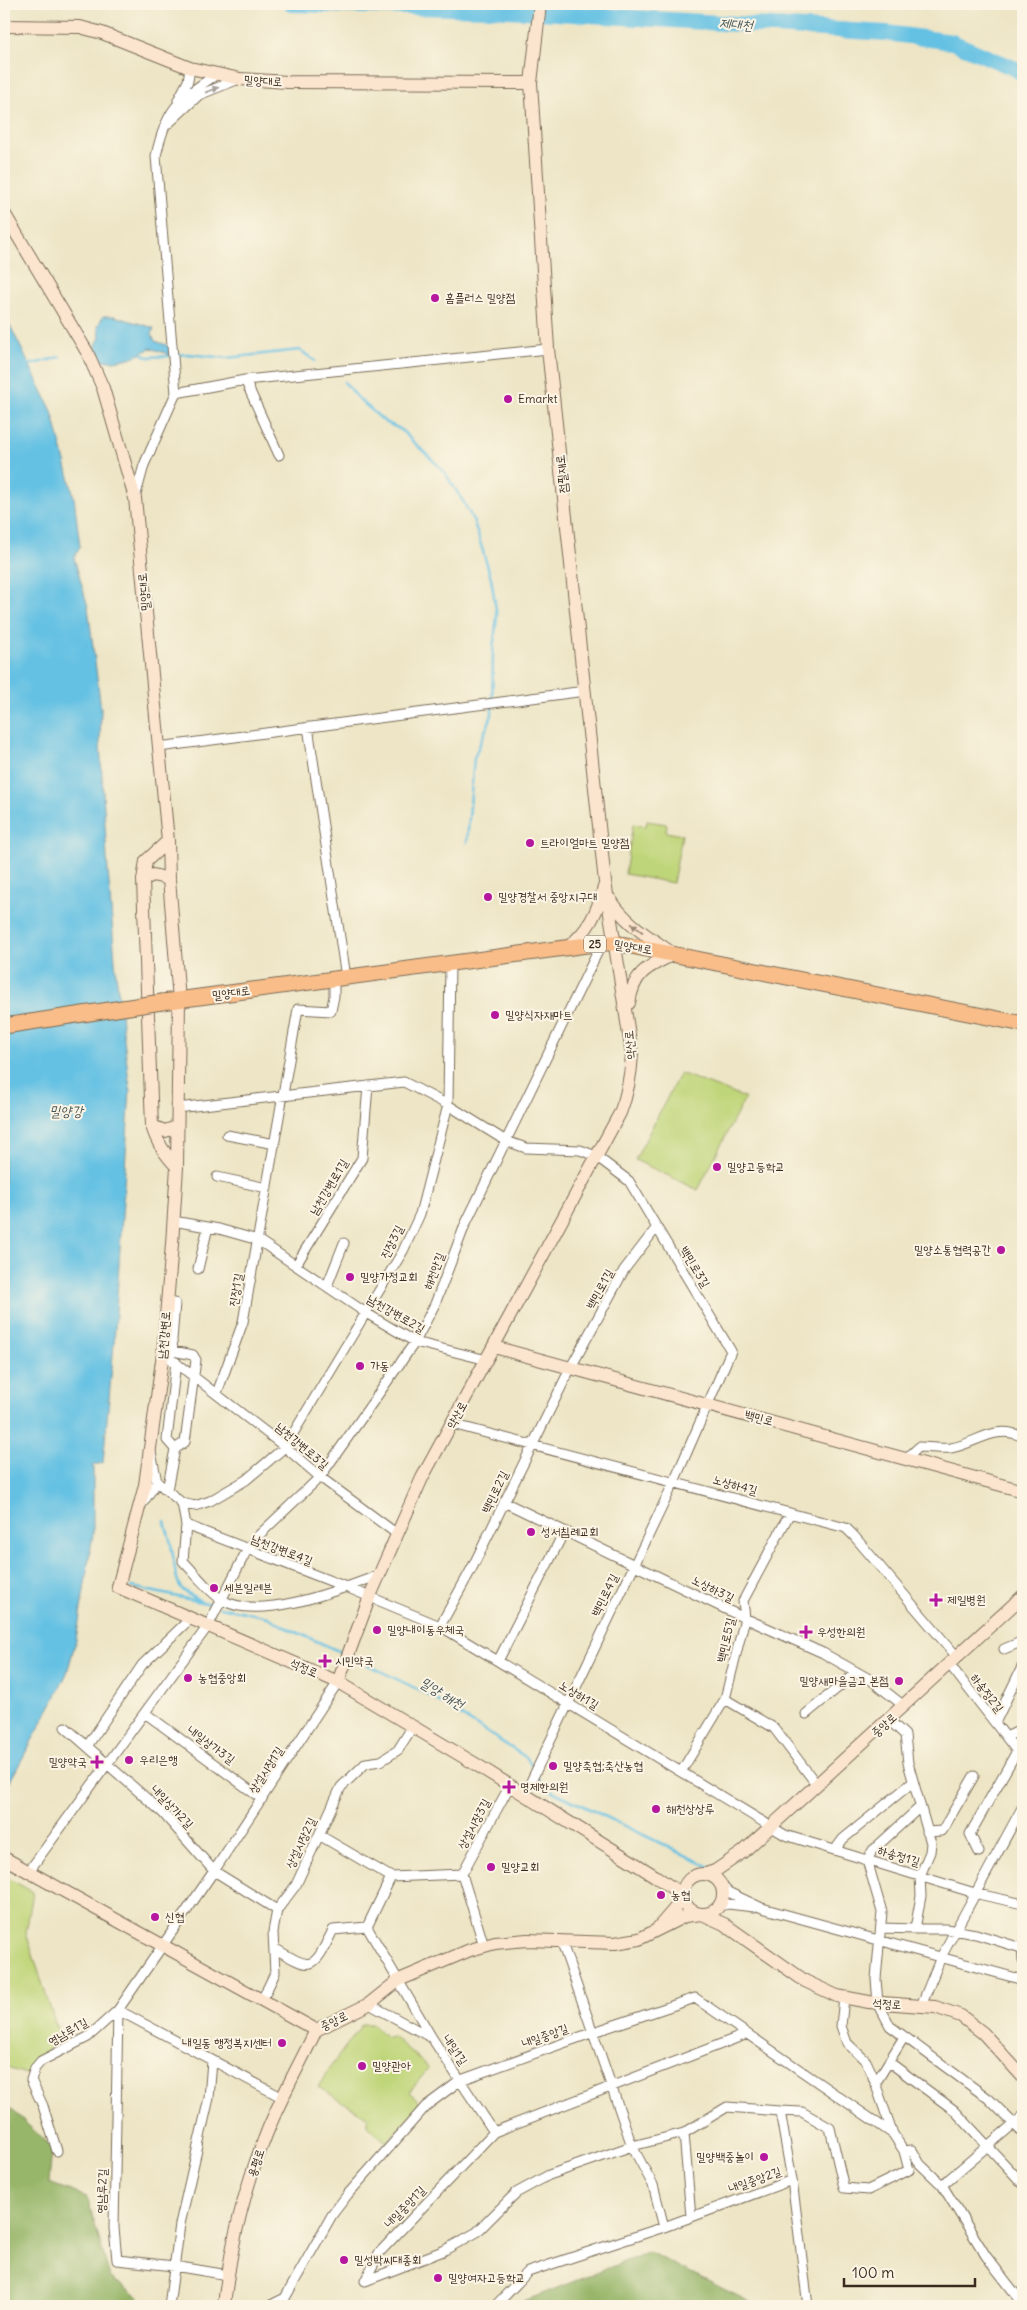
<svg xmlns="http://www.w3.org/2000/svg" width="1027" height="2310" font-family="Delius,'Poor Story',sans-serif">
<style>
.green{fill:#bfd579;stroke:#7d804c}
.forest{fill:#97b669;stroke:#697044}
.water{fill:#65c1e3;stroke:#507680}
.lines{fill:none;stroke-linecap:round;stroke-linejoin:round}
.stream{stroke:#65c1e3;stroke-width:2.5}
.river{stroke:#65c1e3;stroke-width:16}
.street-casing{stroke:#796b58;stroke-width:11}
.secondary-casing{stroke:#796b58;stroke-width:14}
.primary-casing{stroke:#796b58;stroke-width:17}
.street{stroke:#fff;stroke-width:9}
.secondary{stroke:#fce5cf;stroke-width:12}
.primary{stroke:#f8bd88;stroke-width:15}
.primary-bridge-casing{stroke:#796b58;stroke-width:17;stroke-linecap:butt}
.primary-bridge{stroke:#f8bd88;stroke-width:15}
.oneway{fill:#a79f9a}
.oneway2{fill:#9c8876}
.poi-dot{fill:#b5179e;stroke:#fcf5e5;stroke-width:2}
.labels{text-anchor:middle;stroke-width:4;stroke-linejoin:round;paint-order:stroke}
.shield{fill:#fcf5e5;stroke:#75675a;stroke-width:1}
.shield-label{font-size:11px;font-weight:bold;fill:#3b2a1e}
.street-label{font-size:12px;fill:#3b2a1e;stroke:#fcf5e5}
.poi-label{font-size:12px;fill:#3b2a1e;stroke:#fcf5e5;text-anchor:start}
.water-label{font-size:14px;font-style:italic;fill:#485759;stroke:#fcf5e5}
</style>
<rect width="100%" height="100%" fill="#fcf5e5"/>
<filter id="ink" filterUnits="userSpaceOnUse"><feTurbulence type="fractalNoise" baseFrequency=".02" numOctaves="2"/><feDisplacementMap in="SourceGraphic" scale="10" xChannelSelector="R" yChannelSelector="G"/><feConvolveMatrix kernelMatrix="1 2 1 2 8 2 1 2 1" color-interpolation-filters="sRGB"/></filter>
<filter id="wash" filterUnits="userSpaceOnUse"><feTurbulence type="fractalNoise" baseFrequency=".0096" numOctaves="4" result="noise"/><feDisplacementMap in="SourceGraphic" scale="20" xChannelSelector="R" yChannelSelector="G"/><feGaussianBlur stdDeviation="1.12" result="paint"/><feColorMatrix in="noise" values="0 0 0 0 0 0 0 0 0 0 0 0 0 0 0 0 0 1.4 0 .05"/><feComposite in="paint" operator="in"/></filter>
<g filter="url(#wash)">
<rect width="100%" height="100%" fill="#ede5c5"/>
<path class="green" d="M647 821 667 824 666 832 682 835 673 883 625 874 633 824 646 826Z
M680 1073 745 1098 698 1190 635 1160Z
M4 1876 33 1892 26 1933 60 2038 26 2074 4 2067Z
M362 2024H373L386 2037 393 2036 429 2068 409 2092 422 2104 386 2142 368 2126V2117L318 2087 329 2069Z"/>
<path class="forest" d="M4 2102 52 2148 49 2183 87 2197 110 2277 142 2300 145 2306H4Z
M649 2252 758 2306H522L524 2301Z"/>
<path class="water" d="M4 313 52 411 74 497 80 547 74 558 88 607 101 709 100 743 107 858 116 973 130 1089 114 1344 103 1463 93 1465V1534L76 1640 67 1673 52 1704 4 1792Z
M103 316H114L154 328 152 334 155 341 175 348 177 357 150 348C137 358 111 365 96 358V345L100 337 98 326Z"/>
<g class="lines">
<path class="stream" d="M143 354 148 357 170 356
M175 355 188 354 227 358 300 350 315 361
M29 365 60 357
M344 382 359 399 385 422 400 429 443 470 463 501 474 522 491 578 497 616 493 650 492 715 474 758 467 842
M165 1522C167 1531 171 1540 172 1550 177 1575 172 1590 201 1601L183 1590
M132 1587 215 1605
M220 1607 268 1617 283 1626 345 1654
M352 1657 427 1694 527 1758 533 1769
M537 1776 544 1787 712 1868"/>
<path class="river" d="M291 4 490 9 887 33 952 42 1016 69 1023 74"/>
</g>
</g>
<g filter="url(#ink)">
<g class="lines">
<g class="street-casing">
<path id="street" d="M178 100 188 81 190 68
M169 123 199 95 239 79
M176 393 245 380
M279 455 245 380 548 349
M135 498 144 465 176 393 156 156C166 110 177 100 216 75
M308 727 346 977
M159 747 585 691
M177 1108 404 1082 448 1105 506 1141 526 1148 580 1150 596 1156 629 1181 731 1351 674 1482 524 1796
M227 1135 275 1144
M217 1177 267 1188
M173 1221 219 1229 258 1240 366 1313 415 1342 487 1360
M296 1265 362 1158 368 1086
M198 1269 208 1227
M327 1286 344 1243
M163 1353 285 1447 320 1477 397 1534
M217 1393 243 1322 298 1009 331 1011 334 996V978
M452 1424 846 1528 854 1536 958 1658
M175 1449 167 1440 176 1362
M151 1452 157 1482 182 1503 186 1525 183 1561C195 1573 207 1590 221 1599 257 1623 342 1589 379 1575
M907 1458 919 1447C930 1447 941 1449 951 1448 976 1444 995 1423 1023 1437
M167 1490 175 1449 185 1442 196 1360 193 1355 173 1351 172 1340 175 1303
M504 1502 740 1616 823 1653 871 1680 904 1706
M182 1503 195 1506 210 1501 246 1480 285 1447 403 1251 420 1214 448 1105 450 962
M142 1504 157 1482
M186 1525 346 1587 440 1626 785 1835 978 1894 1023 1904
M440 1626 472 1568 571 1367 624 1270 657 1227
M1004 1649 1023 1641
M498 1661 564 1532
M950 1665 1023 1759
M725 1699 774 1728 817 1785
M145 1713 262 1799
M806 1714 857 1672
M995 1723 1023 1665
M65 1727 162 1812 214 1871 277 1910
M1006 1737 1023 1729
M86 1745 90 1742 142 1665 191 1618
M681 1772 725 1699 745 1618 743 1601 790 1513
M920 1807 873 1850 867 1860 882 1912 876 1979 878 2003 890 2026 989 2099 1023 2133
M927 1832 942 1831 974 1776
M319 1835 391 1877 462 1874 484 1946
M835 1850 843 1839 913 1782
M979 1852 970 1834 1017 1751
M29 1871 208 1626 247 1550 258 1536 320 1477 415 1342 435 1304 465 1225 602 943
M462 1874 509 1787
M391 1877 367 1927 432 2038 494 2132
M722 1886 728 1892 762 1908 1023 1980
M719 1906 728 1904 754 1907
M881 1928 915 1929 921 1896 920 1876 930 1852 931 1843 908 1763 905 1735 889 1720
M915 1929H946L976 1934 1018 1947 1023 1946
M561 1940 632 2146 653 2185 664 2227
M1022 1946 1023 1960
M274 1948C313 1971 313 1971 333 1930L367 1927
M262 2000 275 1973 273 1932 277 1910 296 1885 341 1787 366 1763 381 1761 398 1750 413 1726
M369 2004 432 2038
M921 2006 941 1957 1023 1806
M889 2062 954 2110 1023 2184
M875 2084 904 2037
M684 2133 632 2146 549 2175 516 2193 477 2232 443 2251 365 2281 379 2253 494 2132 747 2034
M57 2151 43 2106 31 2080 35 2068 41 2061 88 2037 118 2010 214 1871 338 1682
M904 2151 912 2150 920 2164 942 2185 1023 2116
M792 2180 808 2306
M942 2185 986 2256 1021 2301
M691 2217 684 2133 727 2107 780 2111
M228 2275 174 2266 117 2260 114 2228 118 2010 283 2098
M496 2305 528 2272 664 2227 792 2180 780 2111 802 2112 830 2128 844 2188 868 2190 909 2170 904 2151 893 2134 872 2074 866 2061 847 2043 841 2026 844 1998
M169 2306 180 2224 209 2098 212 2061
M269 2306 285 2298 332 2215 348 2194 426 2106 461 2080 594 2032 695 1998 893 2134"/>
</g>
<g class="secondary-casing">
<path id="secondary" d="M4 26 80 27 102 33 190 68 240 79 288 82 531 83
M4 213 87 352 103 388 135 498 168 841 169 879 179 1000 177 1167 172 1244 163 1353 145 1485 118 1587 338 1682 477 1765 655 1876 678 1892 683 1899 658 1928
M168 841 146 861 143 880 152 1126C157 1143 165 1154 177 1167
M143 880 153 875 169 879
M610 899C625 923 649 937 672 953
M568 947C589 930 597 913 604 887
M629 1003C634 972 647 967 674 954
M152 1126 165 1131 177 1127
M494 1347 1023 1491
M338 1682 370 1596 422 1478 620 1113C628 1093 631 1075 632 1054L605 882 548 349 531 83 540 4
M4 1858 316 2030 369 2004 399 1980 470 1950 495 1943 527 1940 615 1943 639 1939 685 1916 702 1914 724 1924 805 1981 837 1996 869 2002 935 2007 961 2016 983 2033 1023 2077
M683 1894a20 20 0 1 1 40 0a20 20 0 1 1-40 0Z
M706 1874 715 1871 743 1852 1023 1596
M224 2306C230 2249 243 2193 264 2140 278 2102 299 2066 316 2030"/>
</g>
<g class="primary-casing">
<path id="primary" d="M162 1002 602 943H616L1023 1024"/>
</g>
<use href="#street" class="street"/>
<use href="#secondary" class="secondary"/>
<use href="#primary" class="primary"/>
<g class="primary-bridge-casing">
<path id="primary-bridge" d="M4 1026 162 1002"/>
</g>
<use href="#primary-bridge" class="primary-bridge"/>
</g>
<defs><path id="oneway-solid" d="M-6-.8H1V-3.2L6.5 0L1 3.2V.8H-6Z" transform="scale(1.25)"/></defs>
<use class="oneway" href="#oneway-solid" transform="translate(212 90) rotate(-21)"/>
<use class="oneway2" href="#oneway-solid" transform="translate(637 928) rotate(-143)"/>
</g>
<g class="poi-dot">
<circle cx="435" cy="298" r="5"/>
<circle cx="508" cy="399" r="5"/>
<circle cx="530" cy="843" r="5"/>
<circle cx="488" cy="897" r="5"/>
<circle cx="495" cy="1015" r="5"/>
<circle cx="717" cy="1167" r="5"/>
<circle cx="1001" cy="1250" r="5"/>
<circle cx="350" cy="1277" r="5"/>
<circle cx="360" cy="1366" r="5"/>
<circle cx="531" cy="1532" r="5"/>
<circle cx="214" cy="1588" r="5"/>
<path d="M933.5 1592.5h5v5h5v5h-5v5h-5v-5h-5v-5h5z"/>
<circle cx="377" cy="1630" r="5"/>
<path d="M803.5 1624.5h5v5h5v5h-5v5h-5v-5h-5v-5h5z"/>
<path d="M322.5 1653.5h5v5h5v5h-5v5h-5v-5h-5v-5h5z"/>
<circle cx="188" cy="1678" r="5"/>
<circle cx="899" cy="1681" r="5"/>
<circle cx="129" cy="1760" r="5"/>
<path d="M94.5 1754.5h5v5h5v5h-5v5h-5v-5h-5v-5h5z"/>
<circle cx="553" cy="1766" r="5"/>
<path d="M506.5 1779.5h5v5h5v5h-5v5h-5v-5h-5v-5h5z"/>
<circle cx="656" cy="1809" r="5"/>
<circle cx="491" cy="1867" r="5"/>
<circle cx="661" cy="1895" r="5"/>
<circle cx="155" cy="1917" r="5"/>
<circle cx="282" cy="2043" r="5"/>
<circle cx="362" cy="2066" r="5"/>
<circle cx="764" cy="2157" r="5"/>
<circle cx="344" cy="2260" r="5"/>
<circle cx="438" cy="2278" r="5"/>
</g>
<g class="labels">
<rect class="shield" x="584" y="935.5" width="22" height="17" rx="4"/>
<g class="shield-label">
<text x="595" y="948">25</text>
</g>
<g class="street-label">
<text transform="translate(263 81) rotate(3)" y="4">밀양대로</text>
<text transform="translate(562 474) rotate(-96)" y="4">점필재로</text>
<text transform="translate(144 592) rotate(-96)" y="4">밀양대로</text>
<text transform="translate(633 947) rotate(9)" y="4">밀양대로</text>
<text transform="translate(231 993) rotate(-8)" y="4">밀양대로</text>
<text transform="translate(630 1045) rotate(-95)" y="4">약산로</text>
<text transform="translate(329 1187) rotate(-59)" y="4">남천강변로1길</text>
<text transform="translate(392 1242) rotate(-63)" y="4">진장3길</text>
<text transform="translate(695 1267) rotate(59)" y="4">백민로3길</text>
<text transform="translate(434 1271) rotate(-69)" y="4">해천안길</text>
<text transform="translate(600 1289) rotate(-61)" y="4">백민로1길</text>
<text transform="translate(236 1290) rotate(-80)" y="4">진장1길</text>
<text transform="translate(396 1314) rotate(30)" y="4">남천강변로2길</text>
<text transform="translate(164 1335) rotate(-85)" y="4">남천강변로</text>
<text transform="translate(457 1415) rotate(-61)" y="4">약산로</text>
<text transform="translate(759 1418) rotate(15)" y="4">백민로</text>
<text transform="translate(302 1446) rotate(40)" y="4">남천강변로3길</text>
<text transform="translate(735 1485) rotate(15)" y="4">노상하4길</text>
<text transform="translate(495 1492) rotate(-64)" y="4">백민로2길</text>
<text transform="translate(282 1550) rotate(21)" y="4">남천강변로4길</text>
<text transform="translate(713 1589) rotate(26)" y="4">노상하3길</text>
<text transform="translate(605 1595) rotate(-64)" y="4">백민로4길</text>
<text transform="translate(726 1640) rotate(-77)" y="4">백민로5길</text>
<text transform="translate(304 1668) rotate(24)" y="4">석정로</text>
<text transform="translate(987 1693) rotate(52)" y="4">하송정2길</text>
<text transform="translate(579 1695) rotate(31)" y="4">노상하1길</text>
<text transform="translate(884 1725) rotate(-42)" y="4">중앙로</text>
<text transform="translate(211 1745) rotate(36)" y="4">내일상가3길</text>
<text transform="translate(266 1770) rotate(-57)" y="4">상설시장1길</text>
<text transform="translate(172 1807) rotate(46)" y="4">내일상가2길</text>
<text transform="translate(474 1824) rotate(-62)" y="4">상설시장3길</text>
<text transform="translate(301 1843) rotate(-65)" y="4">상설시장2길</text>
<text transform="translate(899 1856) rotate(17)" y="4">하송정1길</text>
<text transform="translate(887 2004) rotate(4)" y="4">석정로</text>
<text transform="translate(334 2021) rotate(-25)" y="4">중앙로</text>
<text transform="translate(68 2032) rotate(-30)" y="4">영남루1길</text>
<text transform="translate(545 2036) rotate(-20)" y="4">내일중앙길</text>
<text transform="translate(455 2050) rotate(55)" y="4">내일1길</text>
<text transform="translate(256 2163) rotate(-71)" y="4">용평로</text>
<text transform="translate(755 2180) rotate(-20)" y="4">내일중앙2길</text>
<text transform="translate(102 2191) rotate(-88)" y="4">영남루2길</text>
<text transform="translate(405 2207) rotate(-46)" y="4">내일중앙1길</text>
</g>
<g class="poi-label">
<text x="445" y="302">홈플러스 밀양점</text>
<text x="518" y="403">Emarkt</text>
<text x="540" y="847">트라이얼마트 밀양점</text>
<text x="498" y="901">밀양경찰서 중앙지구대</text>
<text x="505" y="1019">밀양식자재마트</text>
<text x="727" y="1171">밀양고등학교</text>
<text x="991" y="1254" text-anchor="end">밀양소통협력공간</text>
<text x="360" y="1281">밀양가정교회</text>
<text x="370" y="1370">가동</text>
<text x="541" y="1536">성서침례교회</text>
<text x="224" y="1592">세븐일레븐</text>
<text x="947" y="1604">제일병원</text>
<text x="387" y="1634">밀양내이동우체국</text>
<text x="817" y="1636">우성한의원</text>
<text x="335" y="1665">시민약국</text>
<text x="198" y="1682">농협중앙회</text>
<text x="889" y="1685" text-anchor="end">밀양새마을금고 본점</text>
<text x="139" y="1764">우리은행</text>
<text x="87" y="1766" text-anchor="end">밀양약국</text>
<text x="563" y="1770">밀양축협;축산농협</text>
<text x="520" y="1791">명제한의원</text>
<text x="666" y="1813">해천상상루</text>
<text x="501" y="1871">밀양교회</text>
<text x="671" y="1899">농협</text>
<text x="165" y="1921">신협</text>
<text x="272" y="2047" text-anchor="end">내일동 행정복지센터</text>
<text x="372" y="2070">밀양관아</text>
<text x="754" y="2161" text-anchor="end">밀양백중놀이</text>
<text x="354" y="2264">밀성박씨대종회</text>
<text x="448" y="2282">밀양여자고등학교</text>
</g>
<g class="water-label">
<text transform="translate(736 24) rotate(4)" y="5">제대천</text>
<text x="66" y="1116">밀양강</text>
<text transform="translate(442 1693) rotate(31)" y="5">밀양 해천</text>
</g>
</g>
<rect width="1027" height="2310" fill="none" stroke="#fcf5e5" stroke-width="20"/>
<path d="M844 2278v8h131v-8" fill="none" stroke="#3b2a1e" stroke-width="2.5"/>
<text x="852" y="2278" font-size="15" fill="#3b2a1e" stroke="#fcf5e5" stroke-width="4" paint-order="stroke">100 m</text>
</svg>
